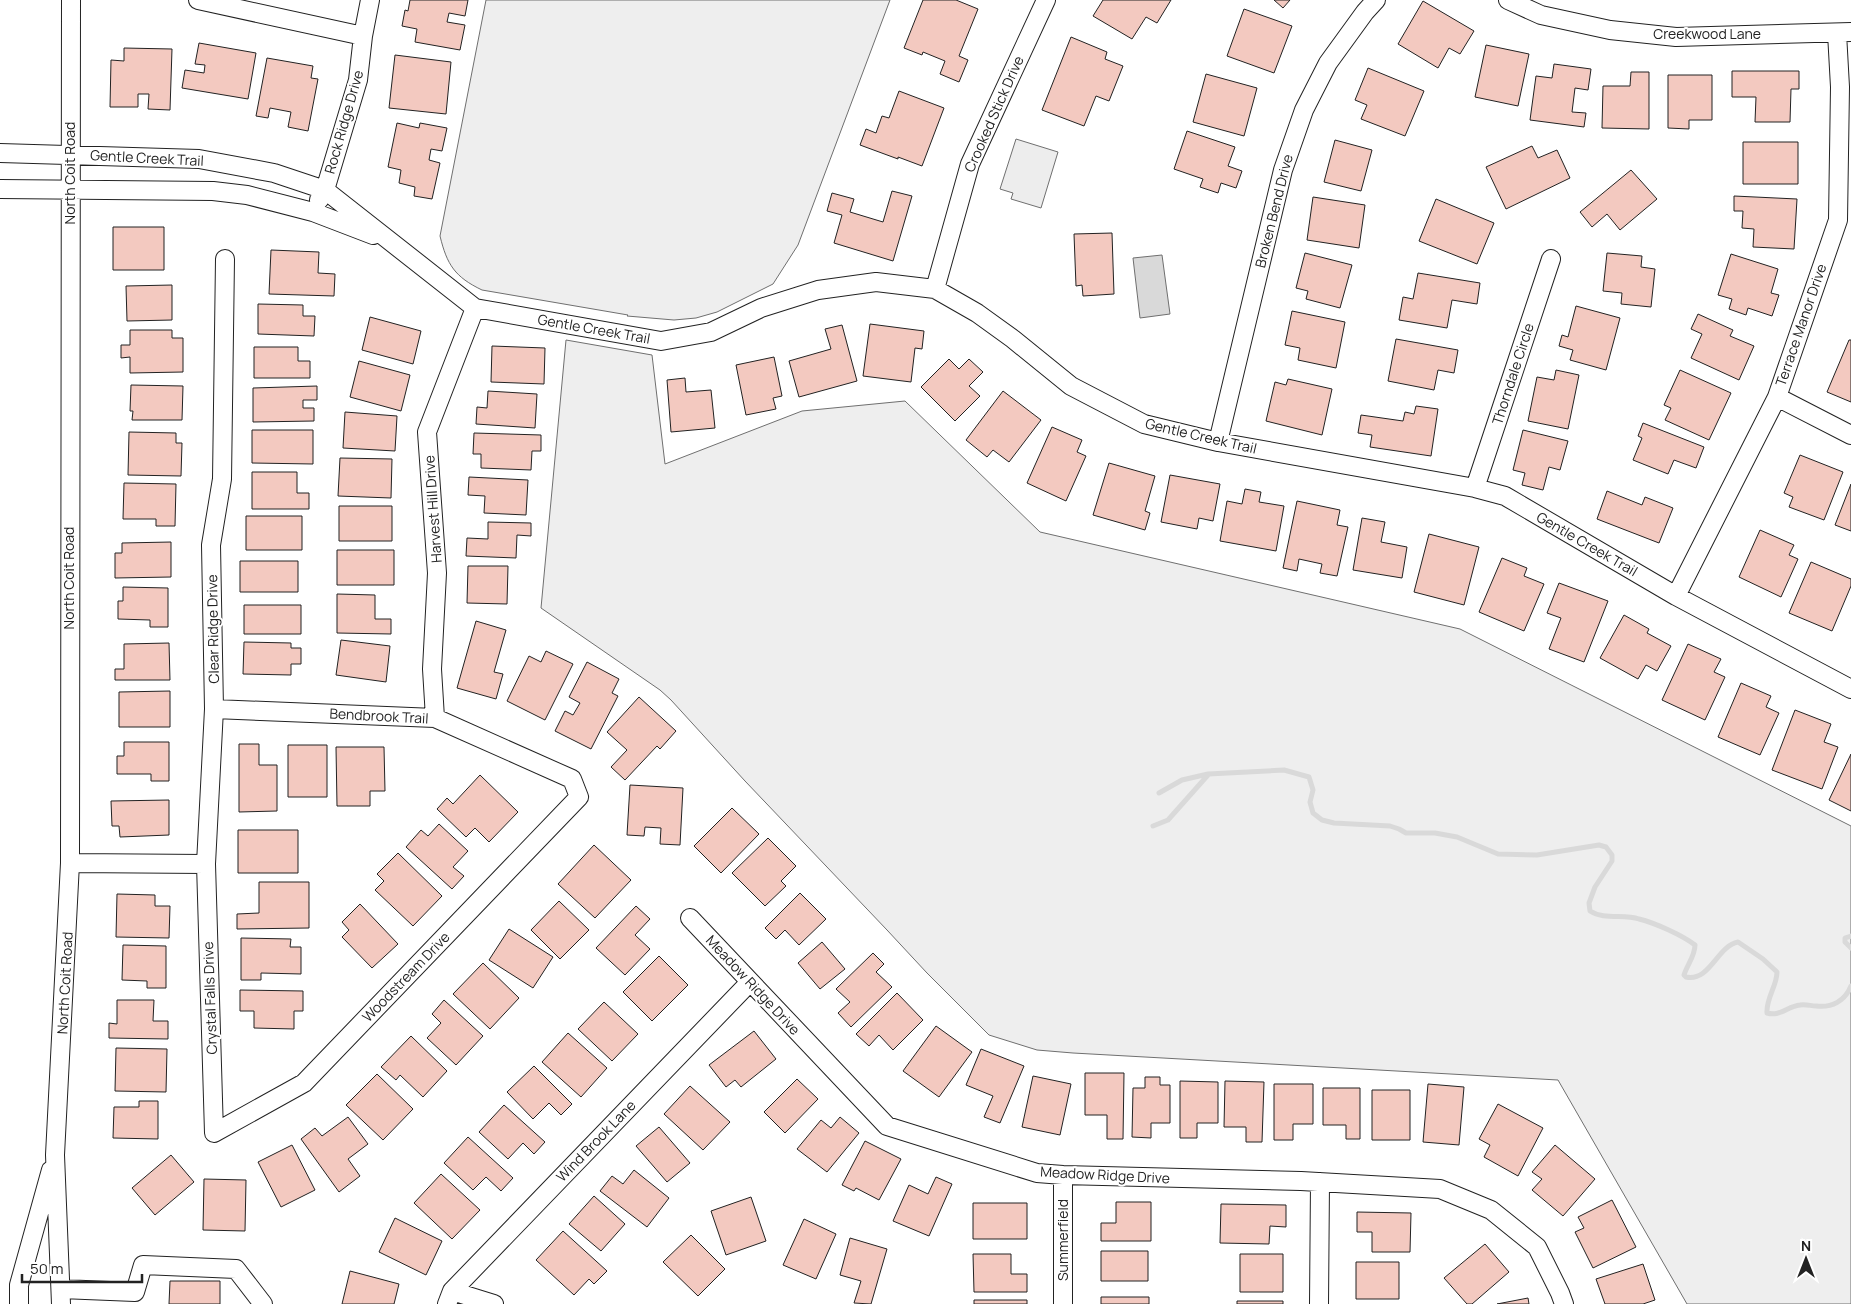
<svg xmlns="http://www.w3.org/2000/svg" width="1851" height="1304" font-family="Manrope,sans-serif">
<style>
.green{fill:#eee;stroke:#6f6f6f}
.parking{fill:#ededed;stroke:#6f6f6f}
.water{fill:#d9d9d9;stroke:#6f6f6f}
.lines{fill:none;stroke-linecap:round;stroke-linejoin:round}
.stream{stroke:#d9d9d9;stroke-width:5}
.building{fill:#f3c9c0;stroke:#222}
.minor-casing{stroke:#222;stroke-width:20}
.minor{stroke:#fff;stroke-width:18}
.labels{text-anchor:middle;stroke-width:4;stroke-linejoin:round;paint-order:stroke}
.street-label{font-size:14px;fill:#222;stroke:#fff}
</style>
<rect width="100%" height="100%" fill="#fff"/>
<path class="green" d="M486 0H890L798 245 773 284 717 312 696 318 674 320 627 316 628 315 482 290C455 277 447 265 440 236Z
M566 340 652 355 665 464 802 411 905 401 1040 532 1460 629 1851 826V1304H1687L1558 1080 1073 1053 1037 1050 989 1035 927 973 887 930 745 781 671 700 660 690 541 608Z"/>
<path class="parking" d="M1016 139 1058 152 1041 208 1011 199 1013 193 1000 189Z"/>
<path class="water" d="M1162 255 1170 314 1140 318 1133 258Z"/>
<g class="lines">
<path class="stream" d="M1159 793 1182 780 1208 774 1284 770 1309 777 1313 790 1310 802 1313 813 1322 820 1334 823 1390 826 1399 829 1406 833H1435L1457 837 1498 854 1537 855 1599 845 1606 847 1612 855V861L1595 887 1589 903 1590 911C1604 920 1624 914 1639 919 1655 923 1682 935 1695 945 1695 956 1687 965 1684 975L1686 977C1710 982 1717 946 1738 942L1763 959 1777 972C1777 986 1766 998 1767 1013 1780 1017 1788 1006 1800 1005 1806 1004 1811 1006 1816 1006 1832 1008 1845 1001 1851 986
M1153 826 1168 820 1208 775
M1851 936 1845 938V942L1851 948"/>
</g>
<path class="building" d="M410 0H468L465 16 449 13 447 22 465 25 460 50 415 42 417 29 402 26 405 10 408 11Z
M923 0H956L978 9 959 56 968 60 959 82 940 74 945 61 923 52 922 55 904 48Z
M1103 0H1171L1157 23 1146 17 1132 39 1093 16Z
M1274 0H1290L1283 8Z
M1423 1 1474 31 1460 54 1449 48 1438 68 1398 44Z
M1244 9 1292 26 1274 73 1227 56Z
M1071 37 1107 52 1105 59 1123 66 1109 101 1096 96 1084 126 1042 110Z
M199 43 256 53 248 99 182 88 185 70 204 73 205 65 195 64Z
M1486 45 1529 54 1518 106 1475 97Z
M124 48 172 49 170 110 148 109 149 94H138V107H110L111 60 124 61Z
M395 55 451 62 446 114 389 108Z
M267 58 313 66 311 78 318 79 308 131 288 127 291 112 270 108 268 118 256 116Z
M1554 64 1591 69 1588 90 1575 88 1572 112 1586 113 1584 127 1530 120 1536 76 1552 78Z
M1368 68 1424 91 1405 136 1361 119 1367 105 1355 100Z
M1732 71H1799V89H1791L1790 122H1755L1756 97H1732Z
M1631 72H1649V129L1602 128 1603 86H1630Z
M1206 74 1257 88 1244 136 1193 122Z
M1668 75H1712V120H1689V129L1668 128Z
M899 91 944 108 922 166 898 157V159L860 145 866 129 876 133 882 116 889 118Z
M397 123 419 128 420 123 447 128 442 151 431 149 429 160 440 163 432 199 414 196 415 187 399 183 401 170 388 167Z
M1187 131 1235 147 1228 166 1242 171 1236 188 1221 183 1218 193 1200 187 1203 179 1174 169Z
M1335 140 1372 150 1361 191 1324 182Z
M1743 142H1798V184H1743Z
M1532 146 1538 158 1557 150 1570 178 1506 209 1486 167Z
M1631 170 1657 199 1620 230 1607 214 1592 227 1580 212Z
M892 191 912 196 893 261 834 243 842 215 827 211 832 193 854 199 850 212 883 222Z
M1734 196 1797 199 1794 249 1753 247 1754 229 1742 228 1743 211H1734Z
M1313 197 1365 205 1359 248 1307 240Z
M1436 199 1494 223 1477 264 1419 241Z
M113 227H164V270H113Z
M1112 233 1114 294 1083 296 1082 285 1076 286 1074 234Z
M271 250 319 252 318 273 335 274 334 296 269 294Z
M1305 253 1352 265 1340 308 1306 299 1308 291 1296 288Z
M1607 253 1642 256 1641 267 1655 269 1651 307 1621 304 1622 293 1603 291Z
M1731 254 1778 269 1771 293 1779 295 1772 316 1748 308 1746 315 1729 309 1732 299 1718 295Z
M1418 273 1480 283 1477 304 1452 300 1447 328 1399 320 1403 297 1413 299Z
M172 285V320L127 321 126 286Z
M258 304 303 305V316H315L314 336 258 334Z
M1576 306 1620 318 1606 370 1570 360 1573 350 1559 346 1562 335 1568 337Z
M1292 311 1345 322 1336 368 1298 360 1300 348 1285 345Z
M1698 314 1733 330 1730 336 1754 346 1739 380 1691 358 1702 334 1691 329Z
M370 317 421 331 413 364 362 350Z
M870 324 924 331 922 349 915 348 911 382 863 376Z
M842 325 857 381 799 397 789 361 831 349 825 329Z
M130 330H172V338H183V372L130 373V357L121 358V345H130Z
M1396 339 1458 350 1454 373 1438 370 1434 390 1388 381Z
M1849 340H1851V402L1827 392Z
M492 346 545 348 544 384 491 382Z
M254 347H298V361H310V378H254Z
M774 357 782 396 773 398 776 409 746 415 736 365Z
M949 359 959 369 969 359 983 372 969 386 980 396 955 421 921 387Z
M359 361 410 375 401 411 350 397Z
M1556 370 1579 375 1568 429 1528 421 1537 377 1554 380Z
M1680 370 1731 393 1709 440 1665 420 1671 408 1664 405Z
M685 378 686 392 711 390 715 428 671 432 667 380Z
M1288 379 1332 389 1322 435 1266 421 1275 382 1286 385Z
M131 385 183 386 182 420H132L133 411H130Z
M317 386V400H303V408H314V421L253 422V388Z
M488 391 537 394 535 428 476 424 477 407 487 408Z
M1003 391 1041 420 1009 462 993 450 987 457 966 440Z
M1416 406 1438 409 1431 456 1370 447 1372 435 1358 433 1361 415 1403 421 1405 412 1414 414Z
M345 412 397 416 395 451 343 448Z
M1643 423 1704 447 1696 468 1674 460 1668 474 1633 460 1642 438 1638 436Z
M1052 427 1082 440 1077 452 1086 456 1066 501 1027 483Z
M252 430H313V464L252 463Z
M1523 430 1568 441 1560 470 1549 467 1543 490 1522 485 1525 473 1513 470Z
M129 432 176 433V443H182L181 476 128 475Z
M474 433 541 435V451H532L531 470 481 468V454H473Z
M1800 455 1843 472 1824 520 1789 507 1793 497 1784 493Z
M340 458 392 459 391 498 338 496Z
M1109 463 1155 476 1145 511 1150 513 1145 530 1093 515Z
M252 472H297V493H309V509H252Z
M1170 475 1220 484 1213 521 1199 518 1197 529 1161 522Z
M469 477 528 480 526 515 484 513 485 496 468 495Z
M124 483 176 484 175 526H156V519H123Z
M1851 484V531L1835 525Z
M1245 489 1261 492 1259 502 1284 506 1276 551 1220 541 1227 501 1242 504Z
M1607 491 1642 505 1645 497 1673 508 1659 543 1597 519Z
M1297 501 1340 510 1337 525 1348 527 1337 576 1320 573 1322 564 1299 559 1297 571 1283 568Z
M339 506H392V541H339Z
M246 516H302V550H246Z
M1362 518 1385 522 1381 542 1407 547 1402 578 1353 570Z
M488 522 531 523V536L517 535 516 558 466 556 467 538 488 539Z
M1760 530 1794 545 1789 555 1798 559 1781 597 1739 577Z
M1429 534 1479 547 1464 605 1414 592Z
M171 542V577L115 578V553H122V543Z
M337 550H394V585H337Z
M1502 558 1527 568 1524 576 1544 584 1524 631 1479 612Z
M240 561H298V592H240Z
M1811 562 1851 579V586L1832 631 1789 613Z
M468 566H508L507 604 467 603Z
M1559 583 1608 601 1584 662 1549 649 1561 618 1547 613Z
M123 587 168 588V627H150V620L118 619V601H123Z
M337 594 375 595V619H391V634L337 633Z
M244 605H301V634H244Z
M1624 615 1649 629 1647 633 1671 646 1657 671 1646 665 1638 679 1600 658Z
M476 621 506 630 494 672 503 674 496 699 457 688Z
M341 640 390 646 386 682 336 675Z
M244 642 291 643V648H301V664H291V675L243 674Z
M169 643 170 680H115V669H124V644Z
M1688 644 1721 659 1714 672 1725 677 1705 720 1662 700Z
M546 651 573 664 545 720 507 701 529 656 541 662Z
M587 662 619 679 612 693 618 696 591 749 555 731 565 711 573 715 580 703 569 697Z
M1741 683 1771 696 1766 707 1779 713 1760 755 1718 737Z
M170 691V727H119V692Z
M639 697 676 731 660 749 657 746 625 780 611 767 627 750 607 732Z
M1795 710 1831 724 1824 742 1838 747 1822 789 1772 770Z
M124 742H169V781H151V774H117V756H124Z
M239 744H259V765H277V811L239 812Z
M288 745H327V797H288Z
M336 747H384L385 791H370V806H337Z
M1851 754V811L1829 800Z
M480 775 518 812 489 842 475 828 466 837 437 809 447 798 453 804Z
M630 785 683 788 680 845 660 844 661 828 645 827 644 836 627 835Z
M169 800V835L120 837 119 826H112L111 801Z
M732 808 759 834 721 873 694 846Z
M439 824 468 851 453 867 464 876 452 889 406 847 421 830 428 836Z
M238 830H298V873H238Z
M768 838 796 866 781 881 786 886 765 906 732 873Z
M594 845 631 880 595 918 558 884Z
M398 853 442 896 413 926 375 890 384 881 377 874Z
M259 882H309V928L237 929V914L259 913Z
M800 893 826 919 799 945 785 930 776 939 765 928Z
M117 894 155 895V906H170L169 938 116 937Z
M559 901 589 930 560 959 531 930Z
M360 904 398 944 372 968 342 937 349 930 342 922Z
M636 906 650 919 635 935 650 949 625 975 596 948Z
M509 929 553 957 533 988 489 960Z
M241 938 291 939 290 947H301V974L261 973V980H241Z
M822 942 845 969 820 989 798 963Z
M123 945 166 946V988H147V981L122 980Z
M873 953 884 964 876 972 892 987 851 1027 838 1013 850 1002 836 989Z
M659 956 688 985 652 1021 623 992Z
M483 963 519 998 490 1029 453 994Z
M240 990 303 991V1011H294V1029L254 1028V1011H240Z
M897 993 923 1020 893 1050 879 1035 869 1046 856 1034Z
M117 1000H154L153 1021H168V1039L109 1038V1023L117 1024Z
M444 1000 483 1036 456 1065 427 1038 441 1023 432 1014Z
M604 1002 638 1034 612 1061 578 1029Z
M936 1026 972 1052 939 1097 903 1071Z
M754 1031 776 1059 741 1087 735 1080 726 1087 709 1065Z
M568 1033 607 1068 581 1097 542 1062Z
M411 1036 447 1071 423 1097 400 1075 396 1080 381 1067Z
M116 1048 167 1049 166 1092 115 1091Z
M981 1049 1024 1066 1000 1123 984 1117 993 1096 966 1085Z
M534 1066 572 1104 561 1115 549 1103 533 1119 507 1092Z
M1085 1073H1124L1123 1139H1107V1115H1085Z
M377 1074 413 1109 383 1140 346 1105Z
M1033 1076 1071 1084 1060 1135 1022 1127Z
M1145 1077H1160V1085H1170V1123H1151V1138L1132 1137 1133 1088H1145Z
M797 1079 818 1099 785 1133 764 1112Z
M1180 1081 1218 1082V1123H1197V1138H1180Z
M1225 1081 1264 1082 1262 1142H1246V1127H1224Z
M1274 1084H1313V1124H1293V1140H1274Z
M1428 1084 1464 1087 1459 1145 1423 1142Z
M690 1086 730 1122 703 1150 664 1114Z
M1323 1088H1360V1139H1346V1125H1323Z
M1372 1090H1410V1140H1372Z
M139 1101H158V1139L113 1138 114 1107H139Z
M1498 1104 1543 1128 1518 1176 1484 1157 1490 1145 1479 1139Z
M504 1105 545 1142 534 1154 523 1143 508 1159 479 1132Z
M348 1117 368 1144 348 1159 360 1176 339 1192 301 1139 315 1128 322 1136Z
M840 1117 859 1133 827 1172 797 1149 821 1120 831 1128Z
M659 1127 690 1163 667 1182 636 1146Z
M468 1137 513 1178 501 1191 486 1177 473 1190 444 1163Z
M865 1141 901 1159 879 1200 856 1188 854 1191 842 1185Z
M292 1145 315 1190 281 1207 258 1162Z
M1555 1145 1595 1179 1563 1216 1532 1190 1542 1179 1532 1172Z
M171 1155 194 1182 155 1215 132 1188Z
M634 1170 669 1198 647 1227 600 1191 612 1176 623 1184Z
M441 1174 480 1210 452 1239 414 1203Z
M936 1177 952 1184 929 1236 893 1221 909 1185 928 1194Z
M204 1179 246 1180 245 1231 203 1230Z
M594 1196 625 1224 601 1251 569 1224Z
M751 1197 766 1241 726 1255 711 1211Z
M1612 1200 1636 1247 1593 1268 1575 1232 1584 1228 1578 1217Z
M1116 1202H1151V1241H1101V1223H1116Z
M973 1203H1027V1239H973Z
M1221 1204 1286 1205V1227L1270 1226 1269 1244 1220 1243Z
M1357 1212 1411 1213 1410 1252H1372V1232H1357Z
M395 1218 442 1241 426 1275 379 1252Z
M804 1219 836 1234 816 1279 783 1265Z
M563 1231 607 1271 594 1284 589 1279 574 1295 536 1260Z
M691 1235 725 1269 698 1296 663 1262Z
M850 1238 887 1249 871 1304 854 1303 861 1281 840 1275Z
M1485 1244 1509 1272 1472 1304H1467L1444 1278Z
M1101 1251H1148V1281H1101Z
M973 1254H1011V1274H1027V1292H974Z
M1240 1254H1283V1292H1240Z
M1356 1262H1399V1299H1356Z
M1643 1264 1655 1300 1643 1304H1605L1596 1279Z
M350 1271 399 1284 394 1304H342Z
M170 1281H220V1304H169Z
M1101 1297H1149V1304H1101Z
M1528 1298 1529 1304H1497Z
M974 1300H1027V1304H974Z
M1237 1301H1283V1304H1237Z"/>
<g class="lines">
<g class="minor-casing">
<path id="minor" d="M198 0 363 36
M1508 0 1541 15 1610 30 1676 37 1851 32
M0 153 199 159 274 173 325 190 475 308 661 341 711 332 761 308 818 290 876 282 935 289 977 313 1013 339 1071 386 1144 424 1218 442 1475 488 1505 496 1676 596 1851 689
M0 189 213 191 247 195 313 212 373 235
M319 200 325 190 358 80 363 36 370 0
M935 289 970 164 1046 0
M1777 397 1851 435
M1218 442 1283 170 1304 110 1328 63 1365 12 1376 0
M1475 488 1551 259
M1676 596 1777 397 1838 220 1840 87 1837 33
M435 718 432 669 437 573 427 432 475 308
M70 863 206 864 214 709 211 545 222 479 225 259
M206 864 214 1133 304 1083 579 797 572 779 435 718 214 709
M690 918 887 1126 1037 1173 1063 1175 1301 1181 1440 1189 1491 1210 1537 1247 1560 1293 1564 1304
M1063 1175V1304
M61 1289 135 1292 143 1265 236 1269 263 1304
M452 1291 494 1304
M19 1304V1285L51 1170
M61 1304 55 1155 70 863 71 0
M447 1304 452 1291 750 982
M1319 1304 1320 1182"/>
</g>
<use href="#minor" class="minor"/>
</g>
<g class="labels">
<g class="street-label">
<text x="1707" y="39">Creekwood Lane</text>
<text transform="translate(994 114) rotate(-66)" y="5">Crooked Stick Drive</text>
<text transform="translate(344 122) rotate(-74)" y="5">Rock Ridge Drive</text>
<text transform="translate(147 158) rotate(3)" y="5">Gentle Creek Trail</text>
<text transform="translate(70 173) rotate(-90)" y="5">North Coit Road</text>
<text transform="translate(1274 211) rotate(-76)" y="5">Broken Bend Drive</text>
<text transform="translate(1801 325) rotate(-71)" y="5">Terrace Manor Drive</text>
<text transform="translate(594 329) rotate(10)" y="5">Gentle Creek Trail</text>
<text transform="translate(1513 374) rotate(-72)" y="5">Thorndale Circle</text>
<text transform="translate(1201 436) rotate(13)" y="5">Gentle Creek Trail</text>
<text transform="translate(433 509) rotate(-94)" y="5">Harvest Hill Drive</text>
<text transform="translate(1587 544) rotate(30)" y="5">Gentle Creek Trail</text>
<text transform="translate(69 578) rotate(-90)" y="5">North Coit Road</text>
<text transform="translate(213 629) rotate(-91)" y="5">Clear Ridge Drive</text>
<text transform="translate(379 716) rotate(3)" y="5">Bendbrook Trail</text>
<text transform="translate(406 977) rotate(-46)" y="5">Woodstream Drive</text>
<text transform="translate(65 983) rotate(-87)" y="5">North Coit Road</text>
<text transform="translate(753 985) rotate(47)" y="5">Meadow Ridge Drive</text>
<text transform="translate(210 998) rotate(-92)" y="5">Crystal Falls Drive</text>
<text transform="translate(596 1141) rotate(-46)" y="5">Wind Brook Lane</text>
<text transform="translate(1105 1175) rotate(3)" y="5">Meadow Ridge Drive</text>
<text transform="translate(1063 1240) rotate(-90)" y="5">Summerfield</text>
</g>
</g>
<g transform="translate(1806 1259)" stroke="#ffffff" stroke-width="4" paint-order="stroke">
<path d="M0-4L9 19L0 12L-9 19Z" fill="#222222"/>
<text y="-8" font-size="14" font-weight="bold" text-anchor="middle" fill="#222222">N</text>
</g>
<path d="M22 1274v8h120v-8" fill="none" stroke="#222222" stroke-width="2.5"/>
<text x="30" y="1274" font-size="15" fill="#222222" stroke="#ffffff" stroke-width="4" paint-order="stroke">50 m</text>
</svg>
